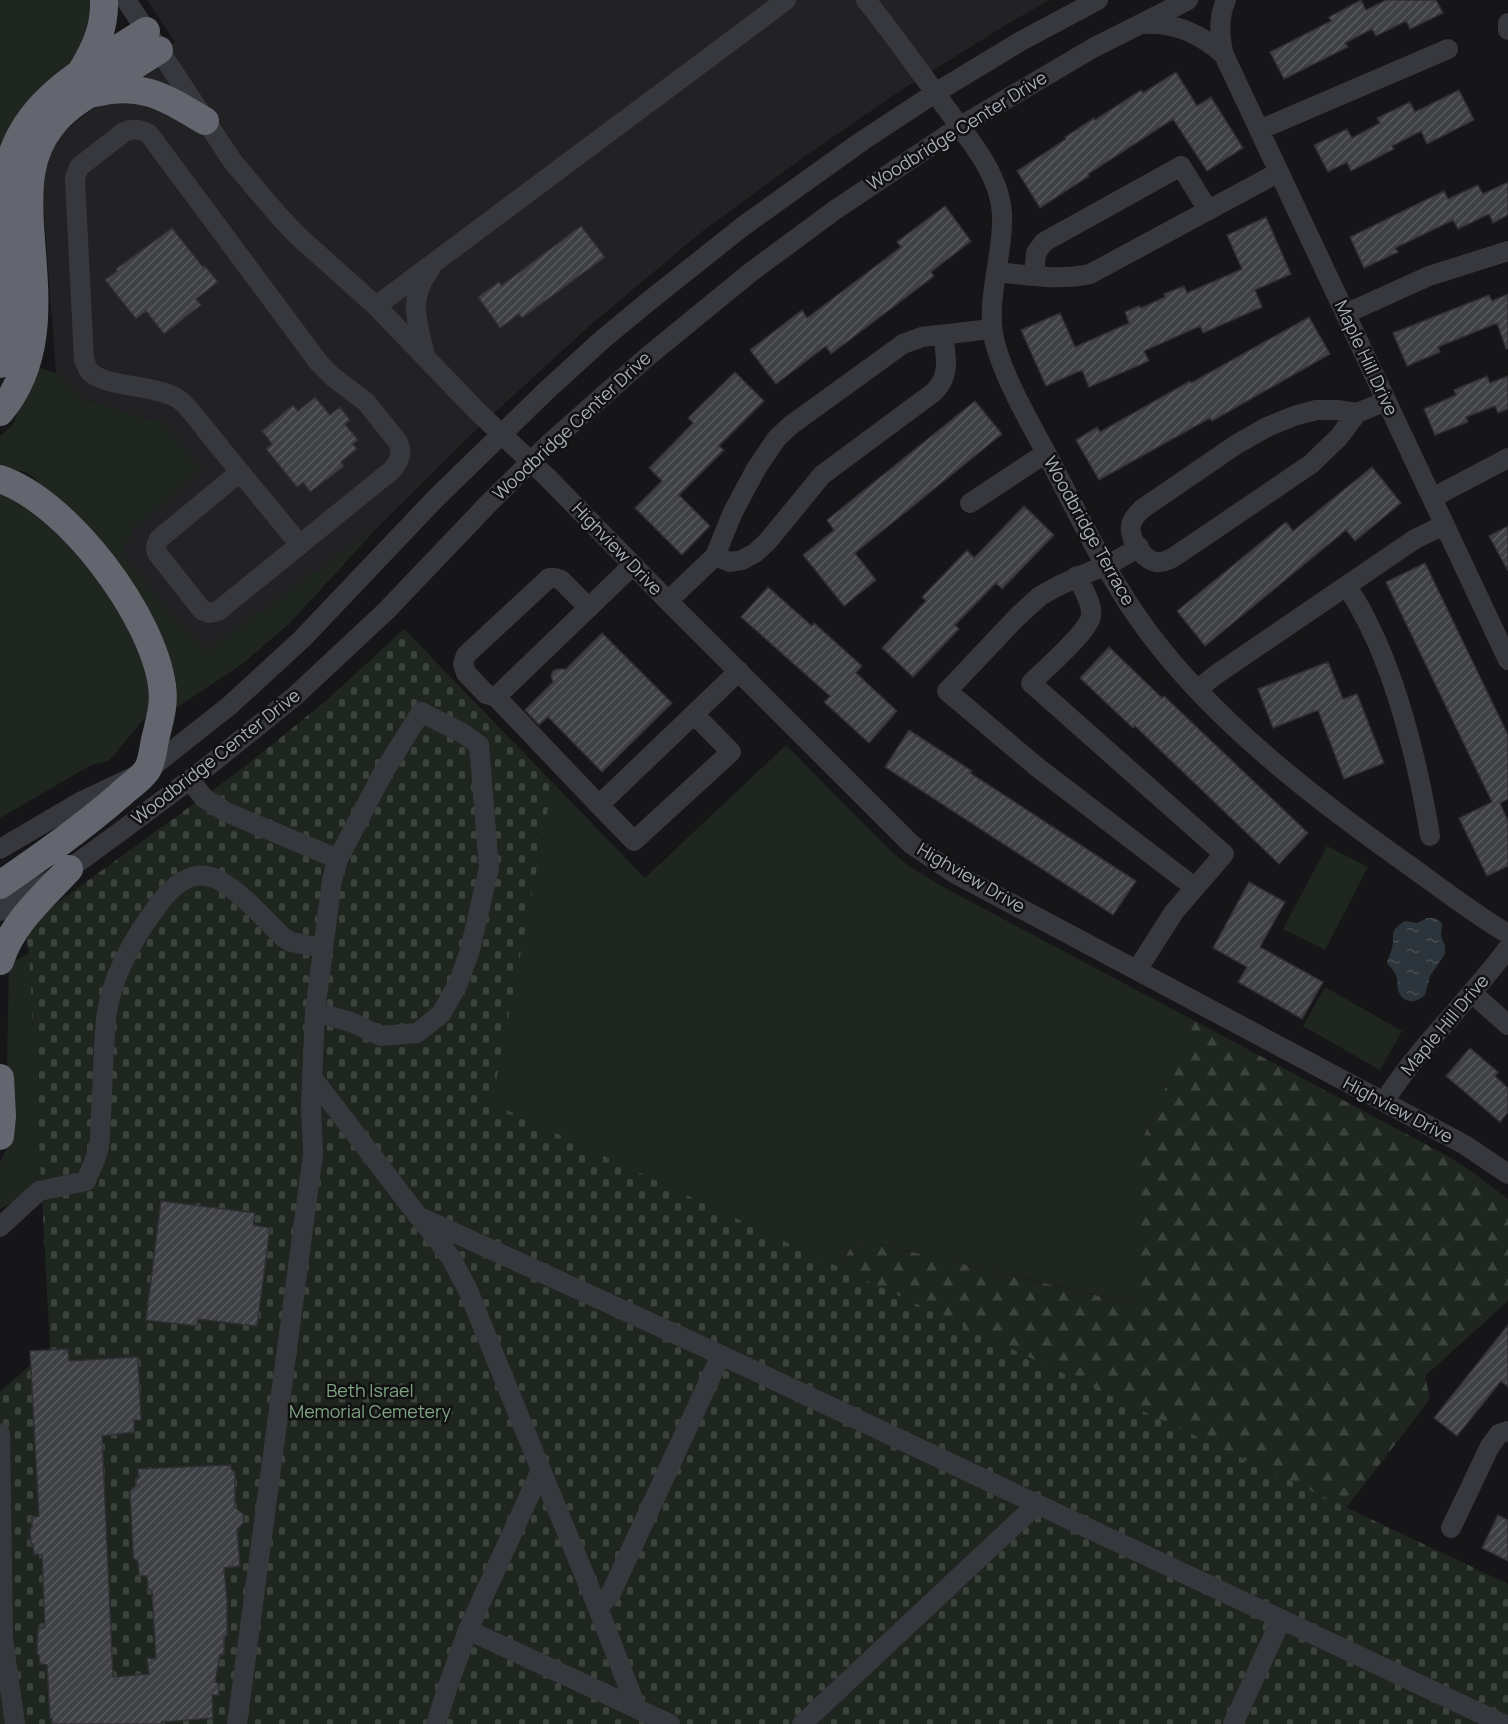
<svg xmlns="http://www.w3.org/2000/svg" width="1508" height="1724" font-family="Manrope,sans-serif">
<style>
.built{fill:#222225}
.green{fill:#1e261f}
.forest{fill:url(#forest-firs)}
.cemetery{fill:url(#cemetery-stones)}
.water{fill:url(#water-ripples)}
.building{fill:url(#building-hatch);stroke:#303034;stroke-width:1.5}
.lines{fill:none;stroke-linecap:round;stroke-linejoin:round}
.minor{stroke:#37383d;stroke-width:20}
.highway{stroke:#63666e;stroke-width:28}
.labels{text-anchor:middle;stroke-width:5;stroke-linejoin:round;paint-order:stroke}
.street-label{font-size:18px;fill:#a8adb8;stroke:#111113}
.park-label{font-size:18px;fill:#7fa381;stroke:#111113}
</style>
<defs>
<pattern id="forest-firs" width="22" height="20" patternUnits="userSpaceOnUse" patternTransform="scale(1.5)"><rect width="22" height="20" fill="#1e261f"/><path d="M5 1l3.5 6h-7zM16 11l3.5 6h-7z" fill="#3c433d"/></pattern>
<pattern id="cemetery-stones" width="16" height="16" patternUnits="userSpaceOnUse" patternTransform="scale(1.5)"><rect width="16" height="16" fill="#1e261f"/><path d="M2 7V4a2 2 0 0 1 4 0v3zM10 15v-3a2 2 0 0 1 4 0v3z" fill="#3c433d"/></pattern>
<pattern id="water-ripples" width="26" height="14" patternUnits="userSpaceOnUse" patternTransform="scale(1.5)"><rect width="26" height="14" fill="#2c353c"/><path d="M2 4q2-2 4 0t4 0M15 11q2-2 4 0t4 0" fill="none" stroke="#485056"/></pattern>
<pattern id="building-hatch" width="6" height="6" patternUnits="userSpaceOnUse" patternTransform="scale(1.5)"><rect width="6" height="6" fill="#404145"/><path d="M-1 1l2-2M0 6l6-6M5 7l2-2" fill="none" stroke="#595a5e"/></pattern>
</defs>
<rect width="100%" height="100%" fill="#161618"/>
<path class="built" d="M147 0H1050L1014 20 903 89 804 157 700 233 586 329 479 427 377 528 209 650 184 630 121 554 133 529 202 469 162 423 83 399 56 373 41 175 60 135 175 42Z"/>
<path class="green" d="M0 0H95L78 59 0 151Z
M35 366 56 373 83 399 162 423 202 469 133 529 121 554 184 630 208 649 377 528 289 624 241 665 176 708 100 539 28 473 0 466V436L13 425Z
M0 492 40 509 85 556 140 642 152 709 109 761 93 764 0 818Z
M786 745 889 849 909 866 945 888 1195 1021 1136 1154 1135 1304 856 1239 839 1268 491 1103 553 783 645 878Z
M1327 846 1368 867 1325 950 1283 929Z
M29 954 42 1187 0 1209V1162L6 1150 10 1110 7 1066 9 963Z
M1325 987 1402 1031 1380 1070 1303 1026Z"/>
<path class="forest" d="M1195 1021 1444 1154 1471 1171 1508 1199V1301L1425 1376 1430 1399 1346 1508 839 1268 856 1239 1134 1304 1136 1154Z"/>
<path class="cemetery" d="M404 629 553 783 492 1103 1508 1584V1724H0V1392L50 1347 29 954 26 935 46 911 243 768 327 700Z"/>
<path class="water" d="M1427 918H1435L1442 923 1441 936 1445 946V954L1430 976 1425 995C1416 1004 1403 1004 1398 990 1397 985 1398 980 1396 975 1394 971 1390 967 1387 963 1388 957 1391 953 1392 948 1396 934 1387 932 1405 921L1417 923Z"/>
<path class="building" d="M1361 0 1366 10 1386 0H1436L1443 13 1410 29 1406 21 1376 36 1372 29 1345 43 1348 47 1284 79 1270 52 1331 21 1329 17Z
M1176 72 1197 106 1211 97 1243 148 1207 171 1173 119 1088 174 1089 176 1040 208 1017 171 1066 139 1065 137 1094 118 1095 120 1141 90 1143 93Z
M1459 90 1474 120 1427 144 1421 131 1392 146 1394 149 1351 171 1347 162 1328 172 1314 145 1347 129 1352 138 1380 123 1377 118 1410 102 1415 112Z
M1508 182V215L1493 223 1489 214 1458 229 1453 220 1395 248 1398 252 1364 268 1350 237 1444 191 1448 199 1478 185 1483 194Z
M945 206 971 241 931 272 934 276 831 354 826 346 776 384 750 350 802 310 807 318 901 247 897 242Z
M1266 217 1291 274 1255 290 1262 307 1203 333 1200 326 1144 351 1149 361 1089 387 1082 370 1046 386 1021 330 1060 313 1075 347 1129 323 1125 312 1139 306 1141 308 1165 297 1164 294 1184 286 1187 293 1242 269 1227 235Z
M581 226 605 257 522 318 519 314 500 328 478 297 499 282 502 285Z
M172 228 203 267 205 266 218 282 196 299 201 305 164 334 146 311 136 319 105 280 117 271 116 269Z
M1508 294V348L1506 349 1497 323 1438 347 1440 352 1407 366 1393 333 1489 295 1492 301Z
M1309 317 1330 354 1212 421 1210 418 1099 480 1076 440 1097 427 1100 432 1190 381 1191 383Z
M735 372 764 401 719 446 724 450 679 495 710 526 682 555 635 508 662 481 649 468 693 423 688 418Z
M1487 376 1490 383 1508 376V409L1498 413 1495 406 1466 417 1468 422 1435 435 1424 409 1456 395 1454 390Z
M315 397 330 415 340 407 350 420 345 424 358 440 353 444 357 449 341 462 344 466 310 492 303 482 297 487 266 449 272 444 262 431 293 405 298 411Z
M975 401 1002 434 855 553 876 580 844 606 803 555 834 530 827 520Z
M1372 467 1401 503 1355 541 1346 530 1205 646 1177 611 1286 522 1293 531Z
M1024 506 1054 535 1002 589 996 583 955 625 959 629 913 677 882 648 926 601 922 597 967 550 974 558Z
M1508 526V571L1489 536Z
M1425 563 1508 735V799L1500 803 1508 821V866L1487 876 1459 818 1492 802 1386 582Z
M768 587 812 626 814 623 862 666 856 673 897 711 869 743 824 702 830 696 741 617Z
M602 633 672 703 602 772 548 717 539 725 525 710 553 682 551 676 553 671 557 669H566Z
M1109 647 1162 698 1164 696 1308 833 1279 864 1135 726 1133 728 1080 678Z
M1328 662 1343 699 1357 694 1384 763 1344 779 1318 710 1273 728 1258 689Z
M909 730 972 771 970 773 1136 881 1113 915 885 767Z
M1249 882 1285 902 1260 947 1323 982 1302 1019 1238 982 1247 967 1213 948Z
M1470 1048 1498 1072 1495 1076 1508 1088V1112L1500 1122 1446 1076Z
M161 1201 255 1213 253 1225 270 1228 257 1326 198 1319 197 1326 146 1320Z
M1508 1325V1387L1501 1381 1457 1436 1434 1418Z
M68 1349 69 1361 138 1357 141 1420H134V1432L102 1436 113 1677 149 1674 147 1658 156 1659 152 1591 148 1589 147 1576H139L138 1561 134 1559 133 1553 130 1491 136 1485V1478H139L138 1469 231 1465V1469L235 1472V1507L243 1514 244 1518 243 1523 237 1529 240 1566 224 1568 227 1600V1635L224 1638V1655H220L215 1682 218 1683 219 1695H212L213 1718 162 1722V1724H52V1719L50 1718 47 1665 40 1664 39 1655 37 1654 38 1628H45L42 1555 34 1554 33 1544H31L30 1529 32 1528V1517L39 1516 30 1351Z
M1498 1515 1508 1520V1561L1482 1548Z"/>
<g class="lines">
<path class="minor" d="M126 0 233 162 279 216 298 236 376 306 477 411 548 478 668 601 911 844 954 873 1465 1145 1508 1174
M866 0C893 34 919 70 944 105 967 137 1000 173 1002 214 1004 260 982 304 997 350 1010 391 1034 429 1054 468 1083 524 1110 581 1149 633 1217 724 1318 801 1410 866 1442 889 1474 914 1508 934
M1226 0C1218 18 1219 36 1224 55L1508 660
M1508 23V30
M1143 24C1174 22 1201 34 1224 55
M1259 130 1448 49
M996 272C1028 275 1059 281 1090 274L1279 172
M1034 276 1036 253 1044 242 1181 166 1208 210
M376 306 786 0
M1345 314 1429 276 1508 251
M425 355C417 321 407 300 430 269
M1357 413 1337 410H1316L1294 416 1267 427 1237 444 1142 509C1139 512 1135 516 1133 520 1125 534 1141 559 1156 562 1163 563 1168 560 1174 557L1311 464 1339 437 1357 413 1386 401
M240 472 159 539 156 546 157 553 202 610 209 613 218 611 392 470C400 461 403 453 398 442L366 402 333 377 319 363 149 134C140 129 133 128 124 132L79 167 75 178 84 360C86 364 87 368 90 372 106 387 155 385 177 398 187 404 205 429 213 439 242 474 271 510 300 545
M1432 498 1508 458
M970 503 1046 453
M1139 547 1117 560 1060 585 1040 596 1017 617 947 691 1037 767 1194 887
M715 556 730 562 742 560 755 553 768 541 822 475 934 392C951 375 946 357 943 335
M633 565 496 697 599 805 739 671
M1077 576C1082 588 1093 603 1091 616 1089 631 1043 671 1031 683L1224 854 1174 912 1137 970
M1346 586C1359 603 1368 623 1377 642 1404 705 1419 769 1430 836
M668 601 715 556 733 512 756 469 777 438 791 425 903 344 922 337 991 329
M1198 689 1217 674 1415 539 1444 525
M496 697 486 694 466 673 463 664 466 655 549 578H555L561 580 589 608
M190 780 204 798 226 812 338 859
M599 805 634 841 731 752 694 714
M0 849 80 802 148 770 229 706 302 639 435 499 546 391 603 339 649 301 742 227 862 141 935 93 1021 41 1098 0
M0 911 69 869 117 834 207 767 295 696 386 611 488 504 551 442 647 357 751 272 835 210 959 127 1093 48 1188 0
M1472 993 1508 1025
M312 1077 418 1216 721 1355 1503 1724
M1384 1102C1419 1046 1469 1001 1508 948
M421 1219 451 1258 467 1288 541 1470 468 1630 448 1686 436 1724
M0 1227 39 1191 86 1181C90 1170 97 1158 99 1146 101 1136 100 1125 101 1115 103 1083 103 1051 106 1019 111 975 135 935 161 901 173 886 191 871 211 877 236 885 265 920 284 938L291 942 323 948
M0 1433 3 1639 15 1724
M541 1470 598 1608 637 1709
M1451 1528 1490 1446 1499 1434 1508 1431
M598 1608 610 1595 721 1355
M468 1630 670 1724
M237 1724 313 1154 311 1106 315 1012 332 880 338 859 383 773 421 712 464 734 479 745 489 868 470 950 458 984 441 1014 417 1033 381 1036 351 1022 315 1012
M802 1724 1036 1505
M1233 1724 1281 1620"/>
<path class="highway" d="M81 72C95 49 105 28 104 0
M95 93C142 81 166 98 205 121
M0 364C14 330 11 296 9 260 8 233 4 205 7 178 16 102 89 68 146 31
M0 412C46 357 34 290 30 225 28 189 28 155 52 125 66 107 86 96 105 84 123 73 141 61 159 50
M0 479C68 502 153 616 162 686 165 705 159 722 155 740 153 749 152 763 147 770 140 780 128 787 120 795 82 828 42 856 0 885
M0 961C12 923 43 897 69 869
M0 1078 2 1116 0 1136"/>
</g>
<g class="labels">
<g class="street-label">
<text transform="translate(957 131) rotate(-32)" y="6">Woodbridge Center Drive</text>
<text transform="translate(1366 358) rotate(65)" y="6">Maple Hill Drive</text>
<text transform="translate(572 426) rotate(-43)" y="6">Woodbridge Center Drive</text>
<text transform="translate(1089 531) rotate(61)" y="6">Woodbridge Terrace</text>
<text transform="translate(617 549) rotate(46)" y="6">Highview Drive</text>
<text transform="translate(216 757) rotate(-38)" y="6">Woodbridge Center Drive</text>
<text transform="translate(971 878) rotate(30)" y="6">Highview Drive</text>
<text transform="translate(1445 1025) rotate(-50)" y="6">Maple Hill Drive</text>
<text transform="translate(1398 1110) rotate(28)" y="6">Highview Drive</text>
</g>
<g class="park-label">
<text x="370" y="1397">Beth Israel<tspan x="370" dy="21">Memorial Cemetery</tspan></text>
</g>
</g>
</svg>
